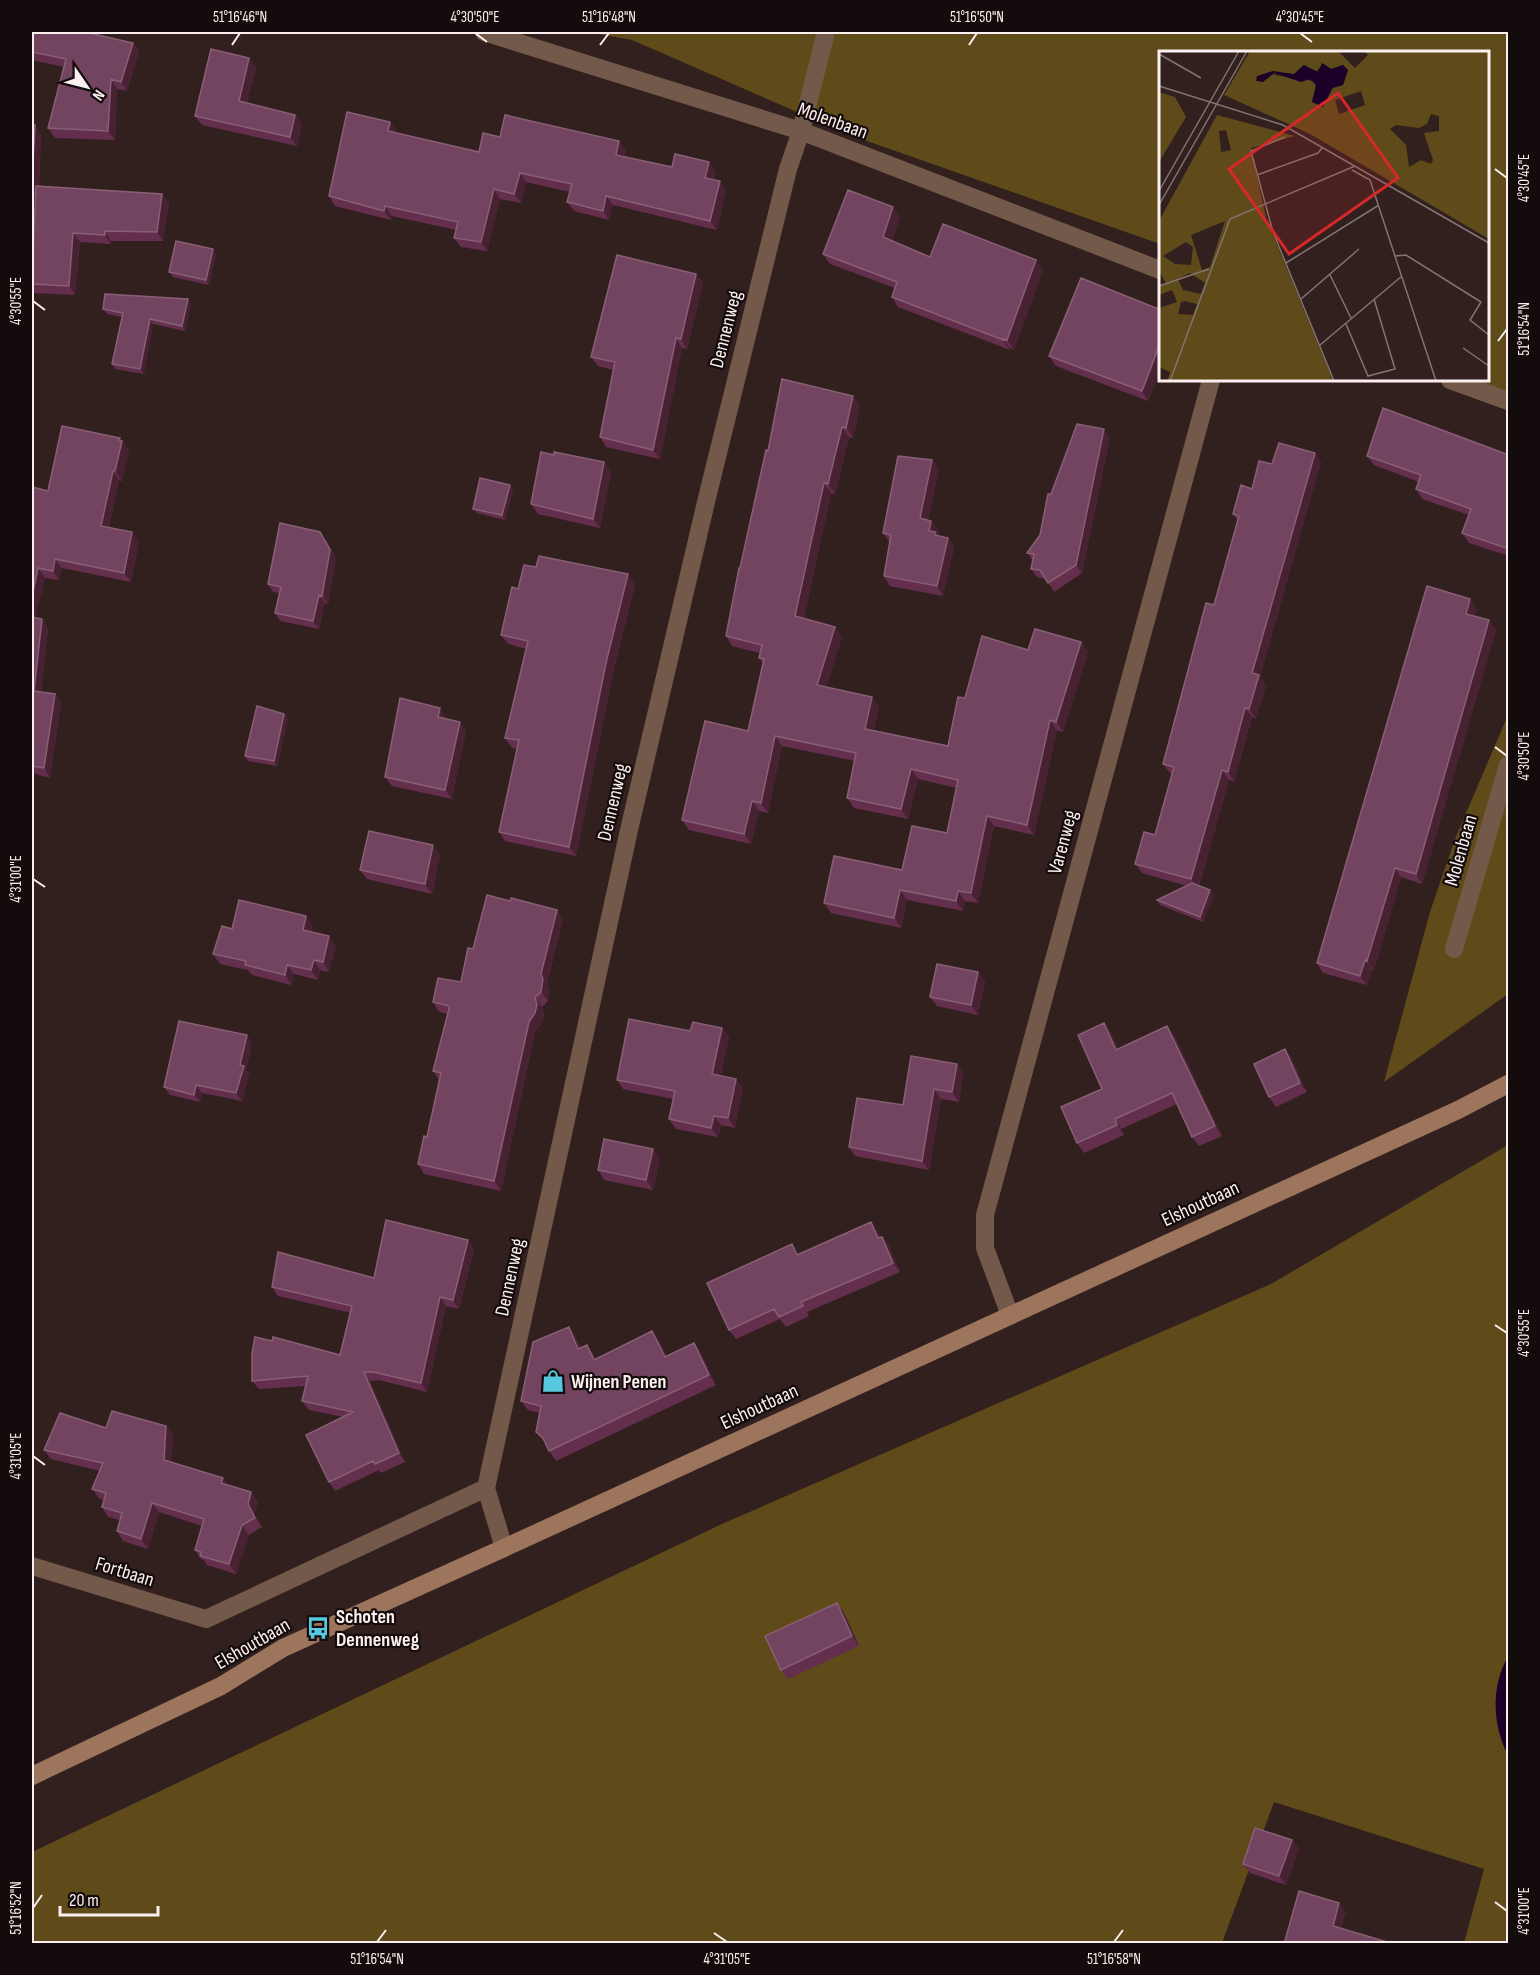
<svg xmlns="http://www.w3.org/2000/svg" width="1540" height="1975" font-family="'Sofia Sans Condensed',sans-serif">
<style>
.green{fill:#5f4b1a}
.water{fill:#1c002a}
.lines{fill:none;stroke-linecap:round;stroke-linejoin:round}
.street{stroke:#725949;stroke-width:18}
.secondary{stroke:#9d755d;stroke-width:18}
.wall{fill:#632f4d}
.shaded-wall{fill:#482133}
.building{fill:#73445f;stroke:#885f75;stroke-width:1.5}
.ticks{fill:none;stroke:#fcefef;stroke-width:2}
.labels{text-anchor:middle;stroke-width:4.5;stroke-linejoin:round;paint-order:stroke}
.street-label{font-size:20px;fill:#fcefef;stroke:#140c0c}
.poi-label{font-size:20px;font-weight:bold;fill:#fcefef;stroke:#140c0c;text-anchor:start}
.inset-road{fill:none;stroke:#837372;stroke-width:1.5}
.view{fill:#d62828;fill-opacity:0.15;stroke:#d62828;stroke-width:3}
.inset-edge{fill:none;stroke:#fcefef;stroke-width:3}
.neatline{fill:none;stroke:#fcefef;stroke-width:2}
.ticks-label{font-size:15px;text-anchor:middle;fill:#fcefef}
</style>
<rect width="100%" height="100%" fill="#32201f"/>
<path class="green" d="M587 32H1508V396L1473 380H1488V52H1160V244L850 135 632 40Z
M1508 715V994L1384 1082 1430 912 1455 839Z
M1508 1145V1657C1491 1685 1493 1725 1508 1755V1943H1464L1484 1869 1274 1802 1222 1943 32 1944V1852L722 1524 1271 1284Z"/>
<path class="water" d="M1508 1657V1755C1492 1725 1491 1686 1508 1657Z"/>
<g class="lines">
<path class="street" d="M484 32 801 131 1160 270
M1450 380 1508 401
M1454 949 1508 765
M1010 1315 985 1248V1215L1211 380
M504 1548 486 1488 629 830 706 502 788 169 801 131 826 32
M32 1566 206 1619 486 1488"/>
<path class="secondary" d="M32 1776 221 1686 283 1648 504 1548 1458 1110 1508 1084"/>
</g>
<path class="wall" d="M32 32 133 43 139 52 127 91 117 89 115 140 55 138 48 128 64 67 32 60Z
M249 58 256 68 247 103 295 115 302 124 297 146 202 125 195 116Z
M390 122 396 131V133L479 152 500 137 626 150 624 157 672 167 715 171 714 180 720 181 726 191 717 230 613 205 609 220 574 211 567 202 570 192 526 182 521 203 500 199 487 251 461 247 454 238 456 230 392 216 391 220 335 206 329 196Z
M32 125 41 135 39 186 162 194 169 203 163 241H111V244L80 242 75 295 33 293V296H32V254H33L36 196H32Z
M900 217 892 241 930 257 1043 270 1014 350 1010 348V350L898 307 892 297 895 288 830 264 823 254Z
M213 249 216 254 209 285 173 277 169 272Z
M696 274 703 283 687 349 682 348 660 459 606 447 600 437 613 370 598 366 591 357Z
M188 299 191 304 185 331 153 324 144 374 115 369 112 364 122 317 107 314 103 309Z
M1161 310V368L1148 401 1056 366 1049 356Z
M853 396 860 406 853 438 849 437 835 494 831 493 804 618 835 627 842 637 826 688 872 697 879 707 874 730 948 746 965 698 1028 650 1081 642 1088 652 1063 732 1057 730 1034 835 994 826 978 903 965 901 963 911 907 900 901 928 831 913 824 903 902 870 947 833 957 788 918 779 908 819 854 808 847 798 855 761 782 746 768 813 759 811 751 844 689 830 682 820 748 731 763 664 759 658 760 653 732 646 726 636 740 568 768 451Z
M120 438 129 450 122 481 119 480 109 528 139 542 131 582 62 568 59 580 45 578 35 618 42 619 48 629 41 692 55 694 61 703 50 778 32 773V487L48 491Z
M1110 438 1082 573 1054 592 1046 579 1037 577 1031 569 1033 561 1027 553 1040 535 1051 494Z
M554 455 604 462 611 472 600 528 538 514 531 504Z
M1509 455V556L1469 543 1462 533 1469 515 1422 499 1416 489 1419 482 1374 465 1367 456Z
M932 460 939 470 928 520 931 521 938 530V536L948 538 954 547 943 596 890 586 884 576 890 543 883 533Z
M1321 462 1260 677 1266 685 1256 719 1252 717 1234 782 1229 780 1199 886 1214 895 1203 922 1160 905 1157 900 1187 886 1142 873 1135 864 1155 835 1172 774 1170 773 1163 764 1214 605 1238 521 1233 514 1272 464Z
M510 485 513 490 505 520 477 513 473 509Z
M326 540 336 558 328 604 325 603 319 629 280 621 275 613 279 593 273 592 268 584Z
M536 567 635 584 613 673 576 856 505 841 499 832 517 749 512 748 505 738 526 649 508 644 501 635 518 589Z
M1470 599 1476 609 1474 616 1489 620 1496 630 1422 884 1401 877 1374 970 1372 969 1367 985 1323 973 1317 963Z
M284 714 288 719 277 766 248 761 245 756Z
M446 717V719L466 731 452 799 392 786 385 777Z
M440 855 432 894 367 879 360 870Z
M510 901 563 919 547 984 550 989 548 1001 542 1007 544 1015 542 1023 535 1032 501 1191 424 1174 418 1164 427 1137 439 1080 433 1071 448 1014 439 1012 433 1002 461 982 473 949Z
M313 926 311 932 336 946 329 972 320 970 318 980 294 974 291 985 252 975 248 970 220 964 213 954 232 929Z
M985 981 978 1015 937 1006 930 997Z
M1104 1023 1111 1033 1118 1049 1174 1035 1222 1136 1199 1146 1192 1137 1177 1104 1121 1129 1124 1135 1084 1153 1077 1143 1102 1089Z
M722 1028 729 1037 720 1076 743 1088 735 1128 721 1125 718 1137 676 1129 669 1119 673 1099 623 1089 617 1080 690 1031Z
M252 1043 246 1070 249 1073 242 1101 202 1093 200 1102 170 1095 164 1087Z
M1285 1049 1292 1059 1307 1092 1276 1107 1269 1097Z
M957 1064 963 1073 959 1102 941 1099 929 1170 855 1156 849 1147Z
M660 1158 653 1190 604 1180 598 1170Z
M878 1232 880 1237H882L889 1246 900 1272 807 1312 809 1316 786 1327 780 1319 736 1339 729 1330 799 1254Z
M474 1249 459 1309 446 1306 427 1392 379 1380 370 1381 405 1462 381 1473 379 1470 335 1491 329 1482 343 1417 309 1410 302 1401 306 1386 259 1389 252 1381 340 1355 351 1313 278 1296 272 1287 374 1278Z
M569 1327 575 1336 581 1348 587 1345 596 1359 652 1331 659 1341 667 1356 694 1343 701 1353 716 1385 556 1461 549 1451 546 1444 536 1432 540 1413 528 1410 521 1401Z
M166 1426 173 1435 171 1462 228 1485 258 1502 254 1514 262 1527 249 1535 236 1574 207 1565 204 1560 201 1559 195 1550 202 1526 159 1512 148 1549 123 1541 117 1531 120 1520 108 1517 102 1507 104 1500 99 1498 92 1489 100 1471 51 1459 44 1450 106 1428Z
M844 1613 859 1646 788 1679 781 1670Z
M1292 1840 1299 1849 1286 1885 1250 1873 1243 1864Z"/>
<path class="shaded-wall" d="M133 43 139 52 127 91 121 82Z
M249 58 256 68 245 111 239 101Z
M111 79 117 89 115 140 108 131Z
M295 115 302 124 297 146 290 137Z
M390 122 396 131 394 140 388 131Z
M35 125 41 135 38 196 32 187Z
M619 141 626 150 623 164 616 155Z
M709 162 715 171 712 187 705 178Z
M520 173 526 182 521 203 514 194Z
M720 181 726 191 717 230 710 221Z
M494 189 500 199 487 251 481 242Z
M162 194 169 203 163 241 157 232Z
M606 196 613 205 609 220 603 211Z
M385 206 392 216 391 220 384 211Z
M893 207 900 217 890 247 883 237Z
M105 231 111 241V244L105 235Z
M73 233 80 242 75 295 69 286Z
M213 249 216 254 209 285 206 280Z
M1036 260 1043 270 1014 350 1007 340Z
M696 274 703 283 687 349 681 339Z
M188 299 191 304 185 331 182 326Z
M150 319 153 324 144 374 140 369Z
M676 338 682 348 660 459 653 450Z
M1003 339 1010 348V350L1003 340Z
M1161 341V368L1148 401 1142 391Z
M853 396 860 406 853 438 846 428Z
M842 427 849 437 835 494 828 484Z
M1104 429 1110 438 1082 573 1076 565Z
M120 438 129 450 122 481 115 471Z
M1315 453 1321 462 1260 677 1266 685 1256 719 1249 709 1252 673Z
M932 460 939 470 927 528 920 518Z
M604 462 611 472 600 528 593 519Z
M113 471 119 480 107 536 101 526Z
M824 483 831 493 802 626 795 616Z
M510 485 513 490 505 520 502 515Z
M931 521 938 530 937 535 942 542 929 531Z
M132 532 139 542 131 582 124 573Z
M320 532 336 558 328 604 322 596Z
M948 538 954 547 943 596 937 586Z
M55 559 62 568 59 580 53 571Z
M38 568 45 578 34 625 32 622V597Z
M628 574 635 584 613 673 576 856 569 847 606 663Z
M319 595 325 603 319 629 313 621Z
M1470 599 1476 609 1473 623 1466 614Z
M42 619 48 629 40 700 34 691Z
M1489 620 1496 630 1422 884 1416 874Z
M835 627 842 637 824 695 817 685Z
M1081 642 1088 652 1063 732 1056 722Z
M55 694 61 703 50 778 44 768Z
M872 697 879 707 872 739 865 729Z
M440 708 446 717 444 726 438 717Z
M1245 708 1252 717 1234 782 1228 772Z
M284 714 288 719 277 766 274 761Z
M1050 720 1057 730 1034 835 1027 825Z
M460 722 466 731 452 799 445 790Z
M775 736 782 746 768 813 761 803Z
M911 769 918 779 908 819 901 809Z
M1222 770 1229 780 1198 889 1191 879Z
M752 801 759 811 751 844 744 834Z
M987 816 994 826 978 903 971 893Z
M433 845 440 855 432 894 425 884Z
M1395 868 1401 877 1374 970 1367 961Z
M900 890 907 900 901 928 894 918Z
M1210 890 1214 895 1203 922 1200 917Z
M958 891 965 901 963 911 956 901Z
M557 910 563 919 547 984 550 989 548 1001 541 992V974Z
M306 916 313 926 309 940 303 930Z
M329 936 336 946 329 972 323 962Z
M314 960 320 970 318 980 311 970Z
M1365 960 1372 969 1367 985 1360 976Z
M287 965 294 974 291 985 285 975Z
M978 972 985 981 978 1015 971 1005Z
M535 997 542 1007 544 1015 542 1023 535 1032 501 1191 494 1181 529 1022Z
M1104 1023 1111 1033 1123 1060 1116 1050Z
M1167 1026 1174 1035 1222 1136 1215 1126Z
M722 1028 729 1037 719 1084 712 1074Z
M247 1035 252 1043 246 1070 249 1073 242 1101 236 1093 240 1065Z
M1285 1049 1292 1059 1307 1092 1300 1083Z
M957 1064 963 1073 959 1102 952 1092Z
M736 1079 743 1088 735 1128 728 1118Z
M196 1085 202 1093 200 1102 194 1095Z
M934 1089 941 1099 929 1170 922 1161Z
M714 1116 721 1125 718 1137 711 1128Z
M1115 1119 1121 1129 1124 1135 1117 1125Z
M653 1149 660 1158 653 1190 646 1180Z
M871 1222 878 1232 885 1248 878 1238Z
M882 1237 889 1246 900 1272 893 1263Z
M468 1240 474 1249 459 1309 453 1300Z
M440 1297 446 1306 427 1392 421 1383Z
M569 1327 575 1336 585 1359 578 1349Z
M652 1331 659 1341 672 1367 665 1357Z
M694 1343 701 1353 716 1385 709 1375Z
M587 1345 594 1354 601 1369 594 1360Z
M364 1372 370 1381 405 1462 399 1453Z
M166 1426 173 1435 171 1470 164 1460Z
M223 1478 229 1487 221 1483Z
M251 1492 258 1502 254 1514 262 1527 248 1504Z
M152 1503 159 1512 148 1549 141 1539Z
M242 1525 249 1535 236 1574 229 1564Z
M837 1603 844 1613 859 1646 852 1636Z
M1292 1840 1299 1849 1286 1885 1279 1876Z
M1339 1903 1346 1913 1339 1936 1333 1926Z"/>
<path class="building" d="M32 32H85L133 43 121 82 111 79 108 131 48 128 66 59 32 52Z
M211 49 249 58 239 101 295 115 290 137 195 116Z
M347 112 390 122 388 131 479 152 483 133 500 137 505 115 619 141 616 155 672 167 675 154 709 162 705 178 720 181 710 221 606 196 603 211 567 202 572 184 520 173 514 194 494 189 481 242 454 238 458 222 385 206 384 211 329 196Z
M32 125H35L32 183Z
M36 186 162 194 157 232 105 231V235L73 233 69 286 32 284V254H33Z
M848 190 893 207 883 237 930 257 943 224 1036 260 1007 340 1003 339V340L892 297 897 282 823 254Z
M176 241 213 249 206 280 169 272Z
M617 255 696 274 681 339 676 338 653 450 600 437 615 362 591 357Z
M1081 278 1161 310V341L1142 391 1049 356Z
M105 294 188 299 182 326 150 319 140 369 112 364 123 313 103 309Z
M782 379 853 396 846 428 842 427 828 484 824 483 795 616 835 627 817 685 872 697 865 729 948 746 958 697 965 698 982 636 1028 650 1035 629 1081 642 1056 722 1050 720 1027 825 987 816 971 893 958 891 956 901 900 890 894 918 824 903 834 856 902 870 912 826 947 833 958 780 911 769 901 809 847 798 856 753 775 736 761 803 752 801 744 834 682 820 705 721 748 731 764 659 759 658 762 645 726 636 739 568H740L766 450 768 451Z
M1383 408 1509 455V549L1462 533 1471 509 1416 489 1421 475 1367 456Z
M1077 424 1104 429 1076 565 1048 583 1040 570 1031 569 1034 554 1027 553 1040 535 1048 494H1051Z
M62 426 120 438 119 440 122 441 115 471H113L101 526 132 532 124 573 55 559 53 571 38 568 32 597V487L48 491Z
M1279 443 1315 453 1252 673 1259 675 1249 709 1245 708 1228 772 1222 770 1191 879 1135 864 1144 832 1155 835 1174 767 1163 764 1206 603 1214 605 1239 516 1233 514 1241 485 1252 489 1259 461 1272 464Z
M541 452 554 455V452L604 462 593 519 531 504Z
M898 456 932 460 920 518 931 521 929 531 935 532V535L948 538 937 586 884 576 891 535 883 533Z
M480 478 510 485 502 515 473 509Z
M280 523 320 532 330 550 322 596 319 595 313 621 275 613 281 587 268 584Z
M539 556 628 574 606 663 569 847 499 832 519 740 505 738 528 641 501 635 512 587 518 589 524 565 536 567Z
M1427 586 1470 599 1466 614 1489 620 1416 874 1395 868 1367 961 1365 960 1360 976 1317 963Z
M32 617 42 619 34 691 55 694 44 768 32 766Z
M400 698 440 708 438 717 460 722 445 790 385 777Z
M257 706 284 714 274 761 245 756Z
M369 831 433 845 425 884 360 870Z
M1192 883 1210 890 1200 917 1157 900Z
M487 895 510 901 511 898 557 910 541 974 543 979 541 992 535 997 537 1005 535 1013 529 1022 494 1181 418 1164 424 1136 427 1137 441 1073 433 1071 449 1009V1006L433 1002 438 978 461 982 468 948 473 949Z
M239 900 306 916 303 930 329 936 323 962 314 960 311 970 287 965 285 975 245 965 246 961 213 954 222 926 232 929Z
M937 964 978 972 971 1005 930 997Z
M629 1019 690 1031 693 1022 722 1028 712 1074 736 1079 728 1118 714 1116 711 1128 669 1119 675 1091 617 1080Z
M179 1021 247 1035 240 1065 244 1066 236 1093 196 1085 194 1095 164 1087Z
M1104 1023 1116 1050 1167 1026 1215 1126 1192 1137 1172 1093 1115 1119 1117 1125 1077 1143 1061 1107 1102 1089 1078 1035Z
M1285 1049 1300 1083 1269 1097 1254 1064Z
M911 1056 957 1064 952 1092 934 1089 922 1161 849 1147 857 1098 903 1105Z
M604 1139 653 1149 646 1180 598 1170Z
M386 1220 468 1240 453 1300 440 1297 421 1383 373 1372H364L399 1453 375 1464 373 1461 329 1482 306 1435 353 1412 302 1401 308 1376 252 1381V1353L255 1337 272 1341 273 1337 340 1355 352 1306 272 1287 278 1252 374 1278Z
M871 1222 878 1238 882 1237 893 1263 801 1302 803 1306 779 1317 774 1309 729 1330 707 1283 792 1244 797 1255Z
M569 1327 578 1349 587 1345 594 1360 652 1331 665 1357 694 1343 709 1375 549 1451 543 1438 536 1432 541 1406 521 1401 533 1342Z
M112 1411 166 1426 164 1460 223 1478 221 1483 251 1492 248 1504 255 1518 242 1525 229 1564 200 1556 201 1552 195 1550 204 1519 152 1503 141 1539 117 1531 122 1513 102 1507 106 1493 92 1489 103 1463 44 1450 60 1413 106 1428Z
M837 1603 852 1636 781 1670 765 1636Z
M1255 1828 1292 1840 1279 1876 1243 1864Z
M1299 1891 1339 1903 1333 1926 1394 1944H1284Z"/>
<path class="ticks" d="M475 33 487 42M1300 33 1312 42M232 45 240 33M600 45 609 33M969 45 977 33M1495 169 1507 178M33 301 45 310M1498 341 1507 329M1495 747 1507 756M33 879 45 887M1495 1325 1507 1333M33 1456 45 1465M1495 1902 1507 1911M33 1908 42 1895M714 1933 727 1942M377 1942 386 1930M1114 1942 1123 1930"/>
<defs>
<g id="shop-bare" transform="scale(1.8)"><path d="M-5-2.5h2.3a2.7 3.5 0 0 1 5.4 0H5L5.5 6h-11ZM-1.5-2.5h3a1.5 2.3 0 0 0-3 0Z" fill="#56c9e0" stroke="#140c0c" stroke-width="2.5" paint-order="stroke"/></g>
<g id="bus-bare" transform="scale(1.8)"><path d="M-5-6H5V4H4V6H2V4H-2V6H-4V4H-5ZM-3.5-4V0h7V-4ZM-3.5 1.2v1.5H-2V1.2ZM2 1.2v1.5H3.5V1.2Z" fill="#56c9e0" stroke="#140c0c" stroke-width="2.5" paint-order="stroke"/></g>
</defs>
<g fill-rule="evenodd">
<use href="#shop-bare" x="553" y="1381"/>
<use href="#bus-bare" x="318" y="1628"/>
</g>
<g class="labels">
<g class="street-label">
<text transform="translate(833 120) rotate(20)" y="7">Molenbaan</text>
<text transform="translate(725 329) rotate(-76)" y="7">Dennenweg</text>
<text transform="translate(612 802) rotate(-77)" y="7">Dennenweg</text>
<text transform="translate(1062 842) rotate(-75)" y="7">Varenweg</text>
<text transform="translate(1460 850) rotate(-74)" y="7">Molenbaan</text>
<text transform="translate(1200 1203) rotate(-25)" y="7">Elshoutbaan</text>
<text transform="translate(509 1277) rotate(-78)" y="7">Dennenweg</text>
<text transform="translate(759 1406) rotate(-25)" y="7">Elshoutbaan</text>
<text transform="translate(125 1571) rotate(17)" y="7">Fortbaan</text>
<text transform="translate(252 1643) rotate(-30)" y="7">Elshoutbaan</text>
</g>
<g class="poi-label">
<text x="571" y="1388">Wijnen Penen</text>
<text x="336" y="1623">Schoten<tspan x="336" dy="23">Dennenweg</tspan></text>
</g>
</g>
<g transform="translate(1159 51)">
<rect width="330" height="330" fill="#32201f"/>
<path d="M91 0H179L196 17 209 4 205 0H330V188L151 83 65 44ZM165 13 172 18 184 14 189 19 184 34 174 37 164 56 153 50 157 37 155 30 109 23H135L145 14 155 22ZM202 40 206 54 180 63 176 49ZM272 63 280 65V80L265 82 274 109 272 113 262 109 250 116 247 94 231 78 237 74 260 77 268 73ZM0 41 16 46 27 66 0 111ZM58 64 136 85 92 97 107 167 174 330H8L11 321 0 316V257L18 251 13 239 0 244V236L7 232 0 220V170ZM67 79 72 99 62 101 60 80ZM66 170 51 216 43 219 32 184ZM27 191 34 196 32 214 16 213 4 205ZM31 222 46 232 42 243 24 239 19 228ZM26 250 38 253 34 264 19 263 22 251Z" fill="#5f4b1a" fill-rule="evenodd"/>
<path d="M163 12 172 18 184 14 189 19 184 34 173 37 164 56 153 51 157 34 151 28 142 31 115 22 104 31 97 30 98 25 114 20 135 23 145 14 159 21Z" fill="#1c002a"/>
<path class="inset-road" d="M0 3 42 27M0 35 124 74 330 192M126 86 92 100 114 181 175 330M193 119 211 129 277 330M98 124 159 102 163 97M0 140 80 0M0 154 88 0M236 205 247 204 322 251M127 212 220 154M171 224 192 267M0 235 50 218M142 248 200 198M322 251 311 269 330 284M187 273 209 325 236 318 215 248M161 294 243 225M304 297 330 315M11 330 71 168 196 115"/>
<path class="view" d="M179 42 239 127 130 203 70 118Z"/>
<rect width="330" height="330" class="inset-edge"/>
</g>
<rect width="1540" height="1975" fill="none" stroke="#140c0c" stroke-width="66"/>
<g transform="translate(87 87) rotate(125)" stroke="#140c0c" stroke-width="4.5" paint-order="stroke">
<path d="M0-4.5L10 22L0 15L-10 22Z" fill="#fcefef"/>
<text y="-9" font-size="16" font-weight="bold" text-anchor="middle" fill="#fcefef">N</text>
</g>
<path d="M60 1906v9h98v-9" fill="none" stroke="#fcefef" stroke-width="3"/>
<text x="69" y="1906" font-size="18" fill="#fcefef" stroke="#140c0c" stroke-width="4.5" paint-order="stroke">20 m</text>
<rect x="33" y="33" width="1474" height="1909" class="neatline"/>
<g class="ticks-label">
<text x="240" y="22">51°16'46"N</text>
<text x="475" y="22">4°30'50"E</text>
<text x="609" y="22">51°16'48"N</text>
<text x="977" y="22">51°16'50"N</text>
<text x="1300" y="22">4°30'45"E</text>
<text transform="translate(1524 178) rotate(-90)" y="5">4°30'45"E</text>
<text transform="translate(16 301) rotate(-90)" y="5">4°30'55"E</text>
<text transform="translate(1524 329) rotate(-90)" y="5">51°16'54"N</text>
<text transform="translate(1524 756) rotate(-90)" y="5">4°30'50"E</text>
<text transform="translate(16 879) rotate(-90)" y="5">4°31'00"E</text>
<text transform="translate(1524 1333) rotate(-90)" y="5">4°30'55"E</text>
<text transform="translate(16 1456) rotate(-90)" y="5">4°31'05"E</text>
<text transform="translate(16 1908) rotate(-90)" y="5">51°16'52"N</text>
<text transform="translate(1524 1911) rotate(-90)" y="5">4°31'00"E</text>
<text x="377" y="1964">51°16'54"N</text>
<text x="727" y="1964">4°31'05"E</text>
<text x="1114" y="1964">51°16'58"N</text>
</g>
</svg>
